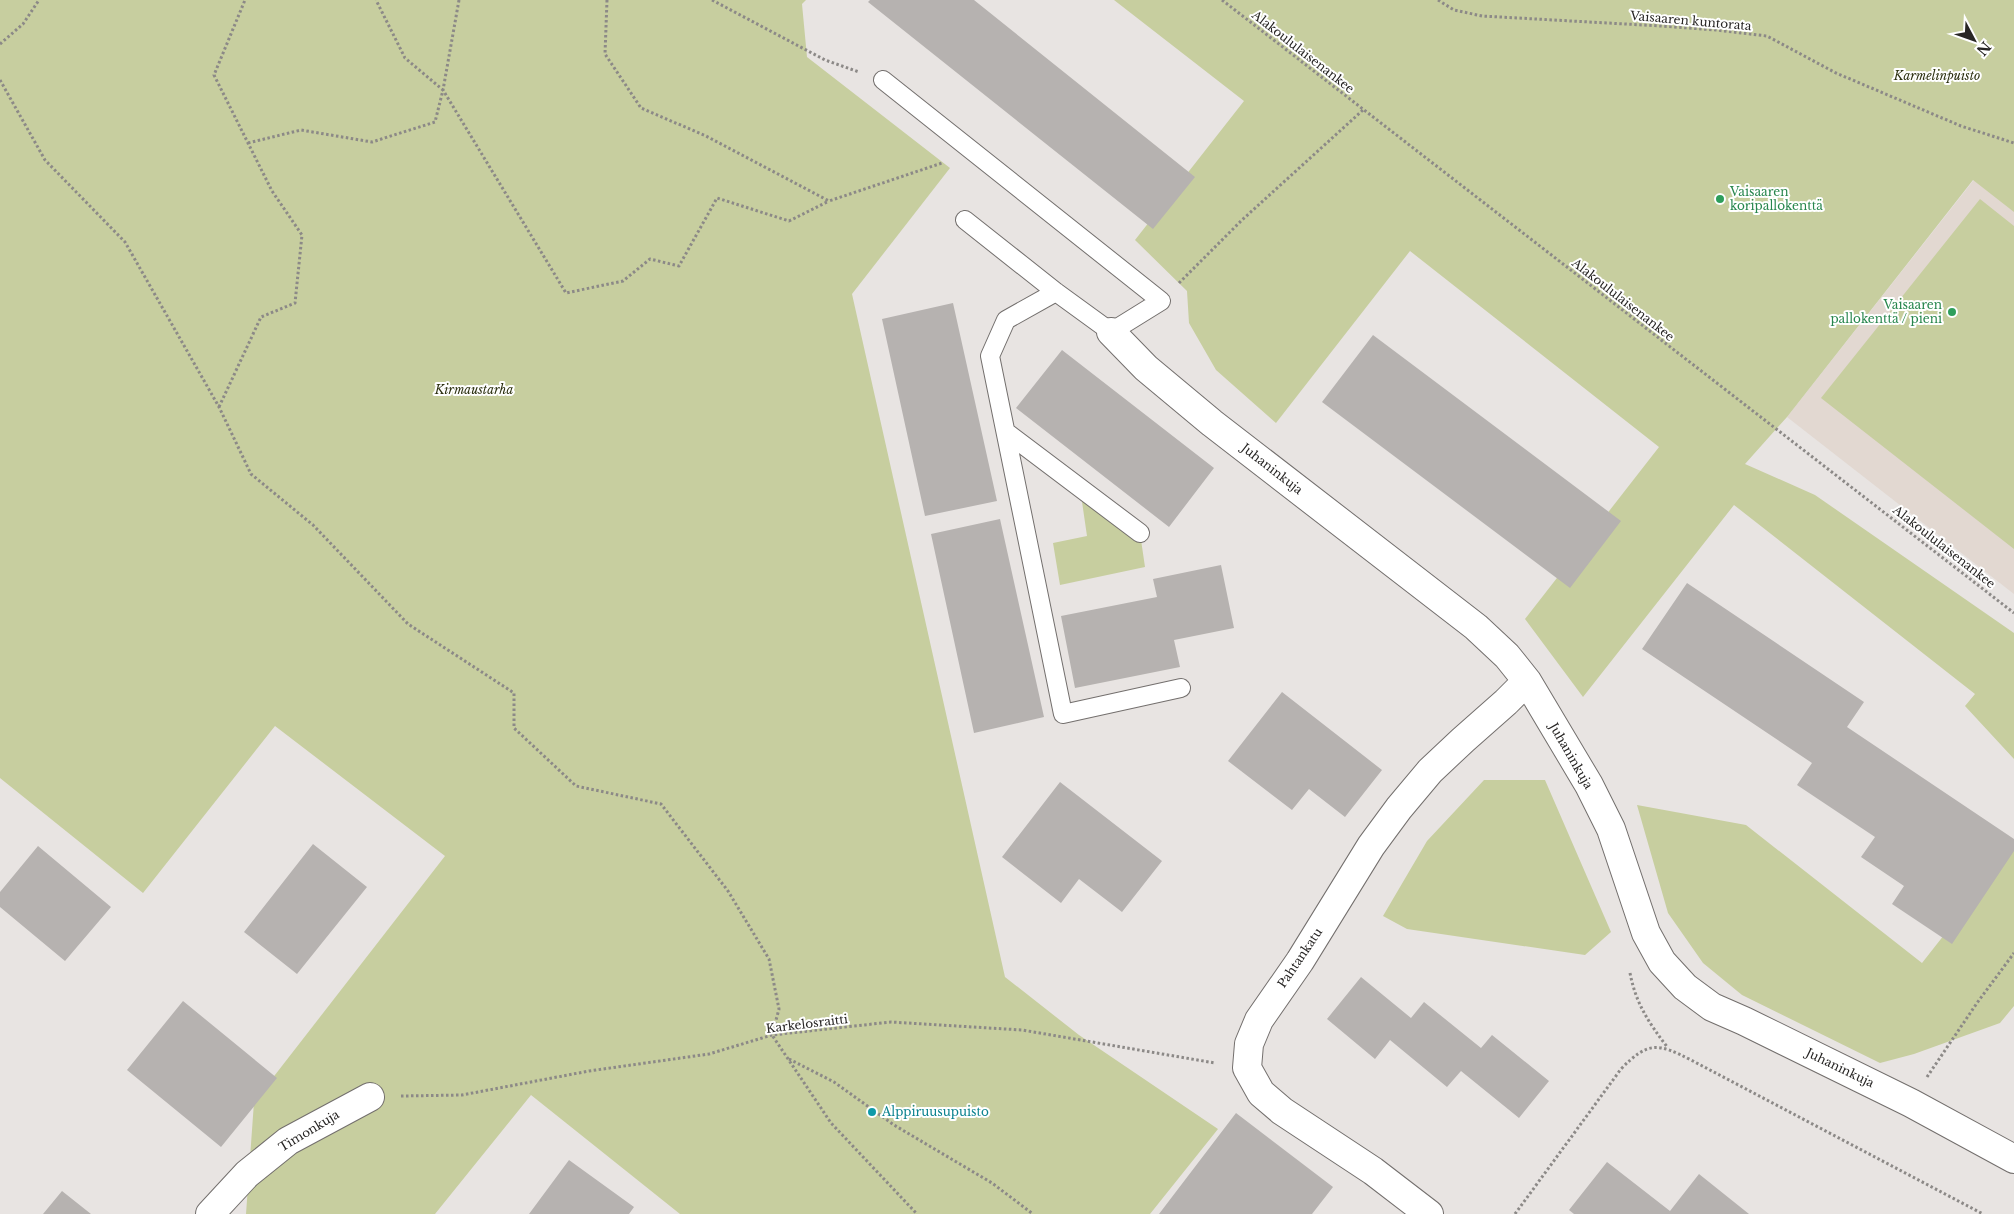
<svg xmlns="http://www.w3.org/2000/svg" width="2014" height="1214" font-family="'Libre Baskerville',serif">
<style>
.built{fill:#e2d8d1}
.green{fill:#c7ce9f}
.building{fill:#b6b2b0}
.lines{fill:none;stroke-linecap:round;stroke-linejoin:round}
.lane-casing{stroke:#736f6d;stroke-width:20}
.street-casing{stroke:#736f6d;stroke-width:30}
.path{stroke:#8c8987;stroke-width:3;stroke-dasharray:2.5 2.5;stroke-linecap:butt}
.lane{stroke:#fff;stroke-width:18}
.street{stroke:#fff;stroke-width:28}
.leisure-dot{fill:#2e9e5b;stroke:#fff;stroke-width:2}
.culture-dot{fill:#0f9aa8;stroke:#fff;stroke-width:2}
.labels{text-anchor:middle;stroke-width:4;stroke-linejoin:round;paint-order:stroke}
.street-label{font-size:12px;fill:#282625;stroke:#fff}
.park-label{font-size:12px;font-style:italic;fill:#2c3010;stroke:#fff}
.leisure-label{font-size:12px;fill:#27864d;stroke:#fff;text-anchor:start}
.culture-label{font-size:12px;fill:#0d838f;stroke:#fff;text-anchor:start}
</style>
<rect width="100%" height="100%" fill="#e8e4e2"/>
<path class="built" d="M2014 129V594L1787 417Z"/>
<path class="green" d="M0 0H806L802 4 807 57 950 168 852 294 1005 977 1079 1035 1218 1129 1150 1214H680L531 1095 435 1214H246L254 1102 445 856 275 726 143 893 0 778Z
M1114 0H2014V212L1973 180 1787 417 1745 464 1815 495 2014 633V759L1965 706 1975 694 1734 505 1583 697 1525 619 1659 447 1410 251 1276 423 1216 370 1189 323 1187 291 1135 240 1244 101Z
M1980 199 2014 226V549L1821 398Z
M1080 488 1140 533 1145 567 1060 585 1053 543 1087 536Z
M1484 780H1545L1611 932 1585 955 1407 929 1383 916 1427 841Z
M1637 805 1746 825 1922 963 2014 846V1006L2000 1023 1914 1054 1880 1063 1742 995 1703 963 1668 913Z"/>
<path class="building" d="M870 0H974L1195 177 1153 229 868 2Z
M953 303 997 501 925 516 882 319Z
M1373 335 1621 521 1570 588 1322 402Z
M1062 350 1214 468 1169 527 1016 408Z
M1000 519 1044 717 974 733 931 534Z
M1221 565 1234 628 1174 640 1180 667 1075 688 1061 616 1157 597 1153 579Z
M1687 583 1864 702 1847 727 2014 839V851L1952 944 1892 904 1904 886 1861 857 1875 837 1797 785 1812 763 1642 649Z
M1282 692 1382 770 1345 817 1309 789 1292 810 1228 761Z
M1060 782 1162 861 1122 912 1079 879 1061 903 1002 857Z
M313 844 367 887 297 974 244 932Z
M38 846 111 907 65 961 0 907V892Z
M1361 977 1411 1018 1424 1002 1481 1048 1492 1035 1549 1081 1519 1118 1461 1071 1447 1087 1390 1040 1375 1059 1327 1019Z
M183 1001 277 1078 221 1147 127 1070Z
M1236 1113 1333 1187 1312 1214H1159Z
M569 1160 634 1207 629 1214H529Z
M1607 1162 1670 1211 1699 1174 1749 1214H1574L1569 1210Z
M62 1191 91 1214H43Z"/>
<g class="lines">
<g class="lane-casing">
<path id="lane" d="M883 80 1161 301 1111 332 1056 292 965 220
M1056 292 1006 320 990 356 1063 714 1181 688
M1006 432 1140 533"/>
</g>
<g class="street-casing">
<path id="street" d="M1111 332 1146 368 1212 423 1476 627 1507 656 1527 681 1589 785 1611 829 1646 933 1662 962 1685 987 1712 1007 1744 1021 1911 1103 2014 1159
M210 1214 247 1174 288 1141 370 1097
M1429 1214 1373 1171 1282 1111 1261 1093 1247 1068 1249 1044 1259 1020 1300 961 1371 846 1399 808 1430 771 1463 740 1506 702 1527 681"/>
</g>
<path class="path" d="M459 0 443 90 566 293 623 281 650 259 679 266 717 198 789 221 829 201
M607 0 605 54 641 108 706 136 829 201 942 163
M712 0 825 60 859 72
M1222 0 2014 613
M1438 0 1454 10 1482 16 1661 26 1716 30 1767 36 1836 73 1961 126 2014 143
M0 44 23 24 39 0
M0 80 45 160 125 242 219 407 251 474 313 525 408 624 514 693V728L576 786 661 804 728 891 769 959 779 1009 772 1035 831 1123 917 1214
M248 143 301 130 372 142 435 122 443 90 405 58 376 0
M1179 283 1242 220 1363 110
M219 407 261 317 295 303 302 235 272 191 214 75 245 0
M1630 973C1636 1004 1649 1023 1668 1048
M789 1059 834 1082 894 1125 992 1183 1033 1214
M1927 1077 1977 1003 2014 953
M401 1096 462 1095 589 1071 709 1054 772 1035 891 1022 1022 1030 1215 1063
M1515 1214 1621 1069C1648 1041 1658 1043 1691 1060L1983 1214"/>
<use href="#lane" class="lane"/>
<use href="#street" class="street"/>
</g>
<g class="leisure-dot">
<circle cx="1720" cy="199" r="5"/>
<circle cx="1952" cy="312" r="5"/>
</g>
<circle class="culture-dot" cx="872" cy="1112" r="5"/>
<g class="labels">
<g class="street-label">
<text transform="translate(1691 21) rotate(5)" y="4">Vaisaaren kuntorata</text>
<text transform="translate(1303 52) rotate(38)" y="4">Alakoululaisenankee</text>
<text transform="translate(1623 300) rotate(38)" y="4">Alakoululaisenankee</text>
<text transform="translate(1272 469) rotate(38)" y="4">Juhaninkuja</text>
<text transform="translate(1944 547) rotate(38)" y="4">Alakoululaisenankee</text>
<text transform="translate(1571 756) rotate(60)" y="4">Juhaninkuja</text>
<text transform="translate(1300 958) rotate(-56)" y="4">Pahtankatu</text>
<text transform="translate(807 1024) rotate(-7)" y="4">Karkelosraitti</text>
<text transform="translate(1840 1068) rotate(26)" y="4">Juhaninkuja</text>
<text transform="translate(309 1131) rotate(-31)" y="4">Timonkuja</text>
</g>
<g class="park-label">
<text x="1937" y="80">Karmelinpuisto</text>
<text x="474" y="394">Kirmaustarha</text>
</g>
<g class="leisure-label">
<text x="1730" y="196">Vaisaaren<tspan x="1730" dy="14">koripallokenttä</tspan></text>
<text x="1942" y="309" text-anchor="end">Vaisaaren<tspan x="1942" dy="14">pallokenttä / pieni</tspan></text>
</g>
<g class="culture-label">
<text x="882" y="1116">Alppiruusupuisto</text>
</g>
</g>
<g transform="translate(1974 40) rotate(131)" stroke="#ffffff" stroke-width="4" paint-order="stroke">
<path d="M0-4L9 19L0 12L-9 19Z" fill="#282625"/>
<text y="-8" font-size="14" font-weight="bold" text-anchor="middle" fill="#282625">N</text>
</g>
</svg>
